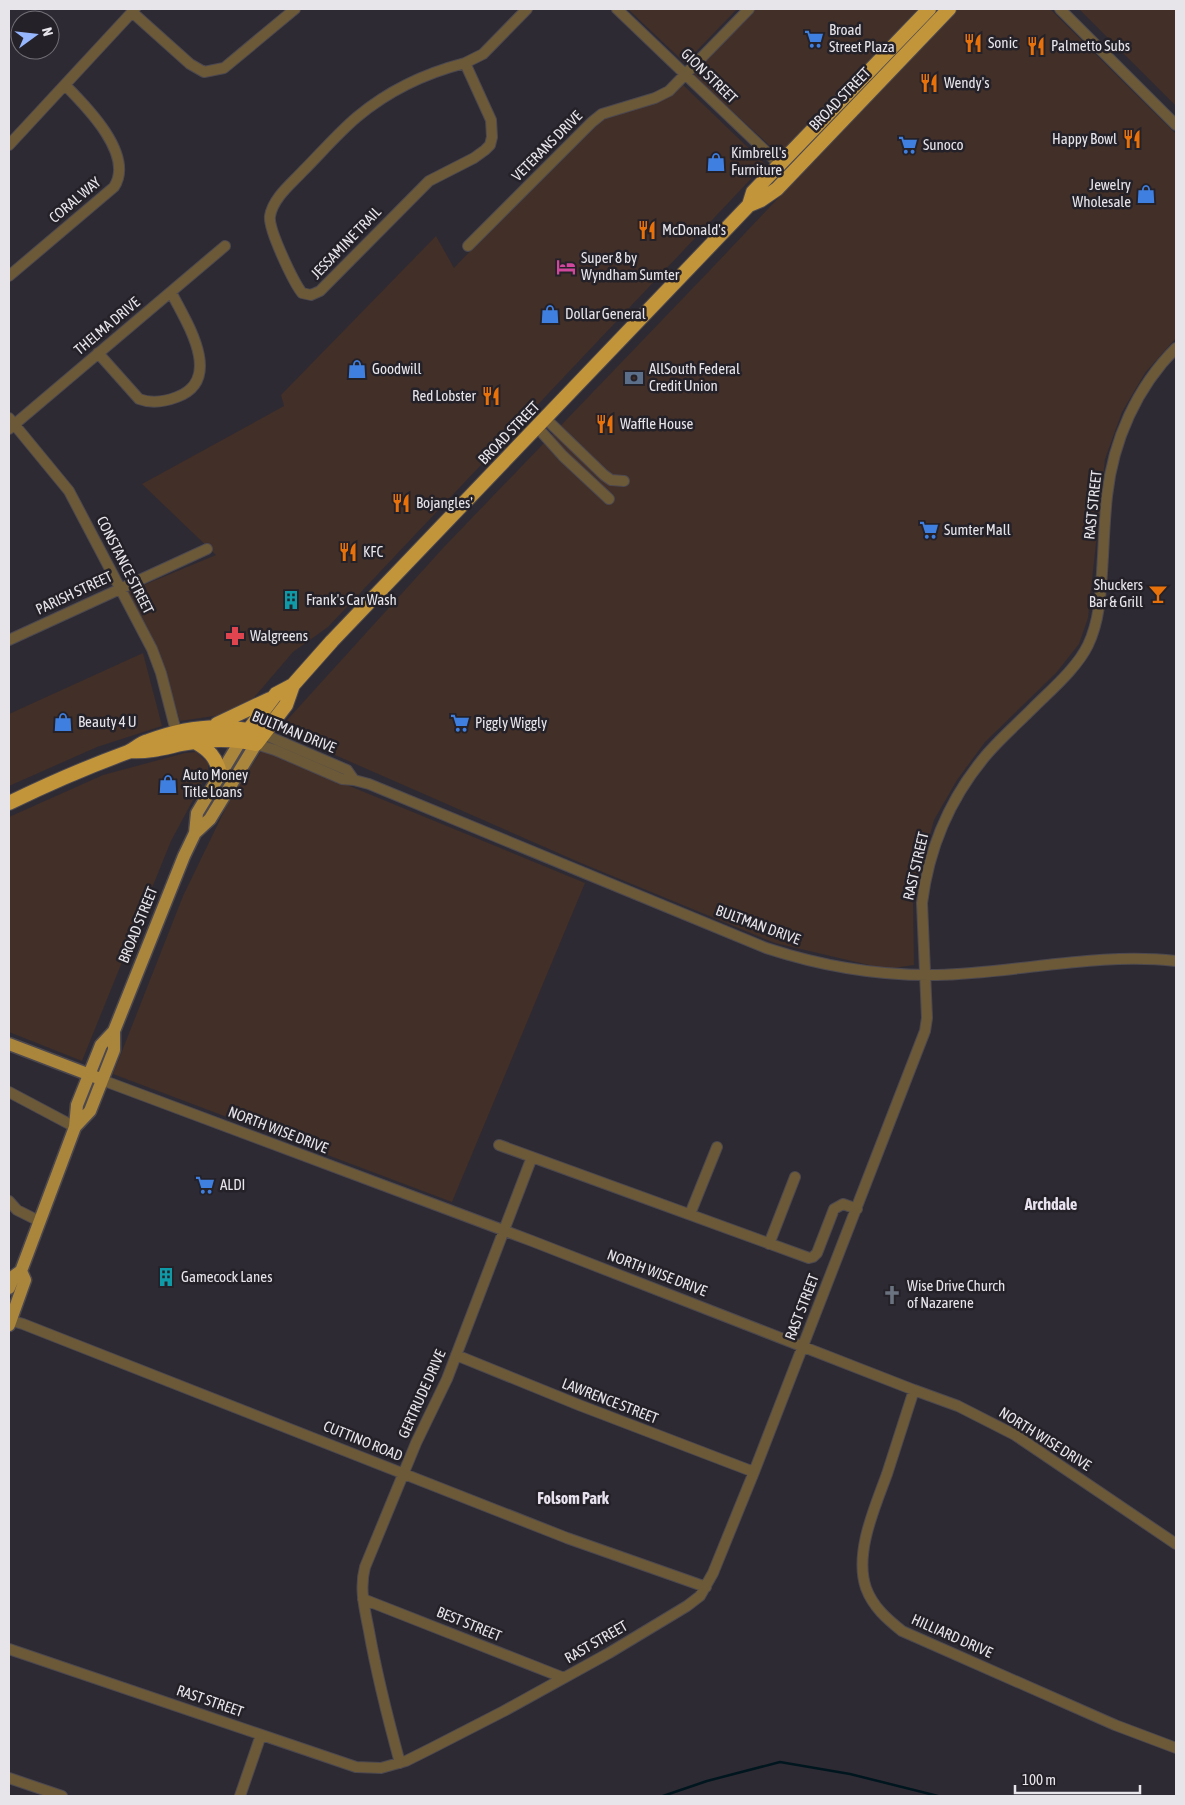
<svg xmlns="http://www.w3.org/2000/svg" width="1185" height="1805" font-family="'Asap Condensed',sans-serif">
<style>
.commercial{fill:#412f28}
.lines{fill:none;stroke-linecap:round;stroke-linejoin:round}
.stream{stroke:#00161f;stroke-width:2.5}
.minor-casing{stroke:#4c4850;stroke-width:12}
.major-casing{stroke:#4c4850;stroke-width:15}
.highway-casing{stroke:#4c4850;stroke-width:16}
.minor{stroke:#6c5938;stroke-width:10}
.major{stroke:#aa853c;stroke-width:12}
.highway{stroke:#c3953a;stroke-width:14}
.labels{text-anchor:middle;stroke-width:5;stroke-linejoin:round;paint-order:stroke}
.poi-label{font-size:15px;fill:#e7e4ea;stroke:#242129;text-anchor:start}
.street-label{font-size:15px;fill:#e7e4ea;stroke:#242129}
.neighbourhood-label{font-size:16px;font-weight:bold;fill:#e7e2ed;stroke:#242129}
</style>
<rect width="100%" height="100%" fill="#2e2a33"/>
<path class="commercial" d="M628 9H737L685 63Z
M756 9H918L783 150 769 145 693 75Z
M957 9H1050L1176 134V338L1145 373 1122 412 1105 459 1088 618 1079 644 1056 673 985 742 957 780 934 820 913 898 914 965 886 969 775 943 581 863 278 730 444 547 713 267Z
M1079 9H1176V106Z
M681 83 765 164 328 627 293 652 251 701 228 714 180 721 157 648 127 592 216 555 142 484 284 406 281 395 436 236 454 268 594 121Z
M143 653 162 726 97 747 9 786V714Z
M262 750 585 883 452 1202 113 1074 183 896 231 797Z
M196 752 208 763V772L171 841 82 1061 9 1032V817L103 775 185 753Z"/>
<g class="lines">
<path class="stream" d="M663 1796 707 1781 780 1762 850 1774 938 1796"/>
<g class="minor-casing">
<path id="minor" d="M617 9 780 165
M1060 9 1176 125
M132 12 190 64 204 72 224 68 295 9
M465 63 491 120 492 137 490 145 485 150 474 158 429 181 320 291 311 295 302 293C293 281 268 229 270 216 273 198 291 184 303 171 321 153 338 133 357 117 388 91 426 73 465 63Z
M465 63 483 54 527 9
M9 145 135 9
M468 246 592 122 602 114 655 98 669 91 749 9
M9 276 114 187C135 155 86 106 65 85
M98 353 139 399C152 404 164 402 177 397 225 379 185 320 171 292
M9 418 69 491 152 649 161 673 178 739
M545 418 604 475 611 480 624 481
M537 427 563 456 609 499
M9 429 225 246
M9 640 207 549
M263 734 347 770 354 780
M256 744 275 750 342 779 354 780 369 784 766 948C821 966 879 976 937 975 1018 973 1096 952 1176 961
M102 1080 532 1241 914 1390 958 1406 1015 1435 1176 1544
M9 1092 75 1127
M499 1145 809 1258 813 1257 817 1253 834 1209 843 1204 857 1209
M9 1201 17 1210 39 1221
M690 1214 717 1147
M769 1244 795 1177
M9 1320 23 1324 567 1538 706 1587
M456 1355 579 1405 754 1472
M914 1390C905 1418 896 1446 887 1474 875 1507 854 1553 866 1588 873 1607 887 1619 902 1631L1115 1725 1176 1748
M363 1599 564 1678
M9 1649 356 1767 381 1768 406 1761 430 1749 504 1711 609 1653 687 1606 700 1596 713 1573 754 1472 925 1031 927 1018 922 903C929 847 951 796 988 753 1002 737 1018 723 1033 708 1051 690 1077 668 1088 645 1101 618 1101 586 1103 556 1104 536 1105 515 1107 496 1113 440 1137 387 1176 348
M400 1763C388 1719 377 1676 369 1631 365 1610 359 1589 365 1567L416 1443 447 1379 532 1157
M9 1778 62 1796
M240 1796 261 1735"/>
</g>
<g class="major-casing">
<path id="major" d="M195 833 197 813 241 740
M9 1044 98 1078
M75 1127 90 1111 114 1050V1031L184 856 195 833 210 819 256 744
M9 1288 14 1276 21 1271 75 1127 77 1105 101 1045 114 1031
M9 1325 25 1280 21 1271"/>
</g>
<g class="highway-casing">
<path id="highway" d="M749 205 753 192 929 9
M217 724 270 699
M244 736 276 694 293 685
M195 742C209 750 216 757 220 773
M131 751C150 752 163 748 182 744 207 739 231 738 256 744L286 705 293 685 332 641 749 205 761 200 777 189 949 9
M9 803C48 784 87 767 128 752 135 749 140 743 148 741 185 727 225 722 263 734"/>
</g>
<use href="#minor" class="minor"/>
<use href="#major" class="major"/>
<use href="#highway" class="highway"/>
</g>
<defs>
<g id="supermarket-bare" transform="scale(1.5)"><path d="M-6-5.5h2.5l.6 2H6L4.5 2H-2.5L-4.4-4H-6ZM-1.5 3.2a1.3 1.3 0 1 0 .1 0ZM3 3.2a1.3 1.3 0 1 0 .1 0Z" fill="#3f7fe0" stroke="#242129" stroke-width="2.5" paint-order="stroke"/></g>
<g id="restaurant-bare" transform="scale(1.5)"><path d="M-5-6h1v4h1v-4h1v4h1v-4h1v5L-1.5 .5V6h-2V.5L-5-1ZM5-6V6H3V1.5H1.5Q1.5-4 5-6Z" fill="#e8710a" stroke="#242129" stroke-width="2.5" paint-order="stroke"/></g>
<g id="shop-bare" transform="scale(1.5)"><path d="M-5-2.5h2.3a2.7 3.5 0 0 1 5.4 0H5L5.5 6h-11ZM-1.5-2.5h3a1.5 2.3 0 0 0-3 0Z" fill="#3f7fe0" stroke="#242129" stroke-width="2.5" paint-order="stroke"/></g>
<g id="hotel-bare" transform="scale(1.5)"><path d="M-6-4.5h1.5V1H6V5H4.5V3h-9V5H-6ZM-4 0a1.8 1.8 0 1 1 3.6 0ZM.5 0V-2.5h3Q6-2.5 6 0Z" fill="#d1479c" stroke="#242129" stroke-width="2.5" paint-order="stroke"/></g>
<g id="bank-bare" transform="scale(1.5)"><path d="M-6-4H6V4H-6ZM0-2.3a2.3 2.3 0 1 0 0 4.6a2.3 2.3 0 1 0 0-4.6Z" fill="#5c6f8a" stroke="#242129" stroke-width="2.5" paint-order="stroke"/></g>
<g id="bar-bare" transform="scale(1.5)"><path d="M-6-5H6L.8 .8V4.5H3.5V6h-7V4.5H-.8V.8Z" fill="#e8710a" stroke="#242129" stroke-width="2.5" paint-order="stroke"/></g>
<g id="building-bare" transform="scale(1.5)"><path d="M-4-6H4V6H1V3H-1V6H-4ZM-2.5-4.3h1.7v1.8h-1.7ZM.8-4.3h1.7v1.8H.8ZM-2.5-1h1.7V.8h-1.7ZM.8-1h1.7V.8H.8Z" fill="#0f9aa8" stroke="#242129" stroke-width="2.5" paint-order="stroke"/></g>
<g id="pharmacy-bare" transform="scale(1.5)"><path d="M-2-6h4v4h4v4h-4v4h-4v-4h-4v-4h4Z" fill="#e0444e" stroke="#242129" stroke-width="2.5" paint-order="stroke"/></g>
<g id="church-bare" transform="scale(1.5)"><path d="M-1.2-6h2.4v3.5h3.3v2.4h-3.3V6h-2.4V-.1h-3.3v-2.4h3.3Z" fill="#6b7280" stroke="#242129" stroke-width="2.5" paint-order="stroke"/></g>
</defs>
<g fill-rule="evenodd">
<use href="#supermarket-bare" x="814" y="39"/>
<use href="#restaurant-bare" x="973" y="43"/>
<use href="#restaurant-bare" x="1036" y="46"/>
<use href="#restaurant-bare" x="929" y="83"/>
<use href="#restaurant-bare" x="1132" y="139"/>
<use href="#supermarket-bare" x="908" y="145"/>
<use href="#shop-bare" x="716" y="162"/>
<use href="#shop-bare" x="1146" y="194"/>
<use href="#restaurant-bare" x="647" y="230"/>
<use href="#hotel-bare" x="566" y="267"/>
<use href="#shop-bare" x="550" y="314"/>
<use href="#shop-bare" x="357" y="369"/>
<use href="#bank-bare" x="634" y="378"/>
<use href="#restaurant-bare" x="491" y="396"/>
<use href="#restaurant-bare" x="605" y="424"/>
<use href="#restaurant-bare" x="401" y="503"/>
<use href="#supermarket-bare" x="929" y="530"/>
<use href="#restaurant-bare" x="348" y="552"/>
<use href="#bar-bare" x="1158" y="594"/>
<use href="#building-bare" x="291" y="600"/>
<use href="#pharmacy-bare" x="235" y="636"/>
<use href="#shop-bare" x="63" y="722"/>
<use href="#supermarket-bare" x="460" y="723"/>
<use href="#shop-bare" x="168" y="784"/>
<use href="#supermarket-bare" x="205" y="1185"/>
<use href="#building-bare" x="166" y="1277"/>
<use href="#church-bare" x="892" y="1295"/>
</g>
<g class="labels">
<g class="poi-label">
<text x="829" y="35">Broad<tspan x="829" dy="17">Street Plaza</tspan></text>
<text x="988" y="48">Sonic</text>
<text x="1051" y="51">Palmetto Subs</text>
<text x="944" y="88">Wendy's</text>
<text x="1117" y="144" text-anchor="end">Happy Bowl</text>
<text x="923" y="150">Sunoco</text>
<text x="731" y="158">Kimbrell's<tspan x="731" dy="17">Furniture</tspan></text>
<text x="1131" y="190" text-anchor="end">Jewelry<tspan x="1131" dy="17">Wholesale</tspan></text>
<text x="662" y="235">McDonald's</text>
<text x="581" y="263">Super 8 by<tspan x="581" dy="17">Wyndham Sumter</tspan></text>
<text x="565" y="319">Dollar General</text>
<text x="372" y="374">Goodwill</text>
<text x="649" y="374">AllSouth Federal<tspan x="649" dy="17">Credit Union</tspan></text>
<text x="476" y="401" text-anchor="end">Red Lobster</text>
<text x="620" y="429">Waffle House</text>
<text x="416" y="508">Bojangles'</text>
<text x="944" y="535">Sumter Mall</text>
<text x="363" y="557">KFC</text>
<text x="1143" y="590" text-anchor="end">Shuckers<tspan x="1143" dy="17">Bar &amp; Grill</tspan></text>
<text x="306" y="605">Frank's Car Wash</text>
<text x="250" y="641">Walgreens</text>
<text x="78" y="727">Beauty 4 U</text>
<text x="475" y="728">Piggly Wiggly</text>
<text x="183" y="780">Auto Money<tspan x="183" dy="17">Title Loans</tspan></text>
<text x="220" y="1190">ALDI</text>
<text x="181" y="1282">Gamecock Lanes</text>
<text x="907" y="1291">Wise Drive Church<tspan x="907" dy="17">of Nazarene</tspan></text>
</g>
<g class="street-label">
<text transform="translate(709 76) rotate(44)" y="5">GION STREET</text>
<text transform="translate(840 99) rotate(-46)" y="5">BROAD STREET</text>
<text transform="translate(547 146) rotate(-45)" y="5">VETERANS DRIVE</text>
<text transform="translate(75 200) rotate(-40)" y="5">CORAL WAY</text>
<text transform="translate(346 243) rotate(-46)" y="5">JESSAMINE TRAIL</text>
<text transform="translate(107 326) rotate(-40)" y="5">THELMA DRIVE</text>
<text transform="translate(509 433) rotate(-46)" y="5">BROAD STREET</text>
<text transform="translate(1093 505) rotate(-84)" y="5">RAST STREET</text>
<text transform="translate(125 565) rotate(63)" y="5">CONSTANCE STREET</text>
<text transform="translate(74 593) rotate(-25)" y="5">PARISH STREET</text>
<text transform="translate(294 732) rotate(22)" y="5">BULTMAN DRIVE</text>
<text transform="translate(916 866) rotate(-77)" y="5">RAST STREET</text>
<text transform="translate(138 925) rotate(-68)" y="5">BROAD STREET</text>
<text transform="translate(758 925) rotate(20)" y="5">BULTMAN DRIVE</text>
<text transform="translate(278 1130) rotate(21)" y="5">NORTH WISE DRIVE</text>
<text transform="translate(657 1273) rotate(21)" y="5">NORTH WISE DRIVE</text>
<text transform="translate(802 1307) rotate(-69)" y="5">RAST STREET</text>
<text transform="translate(422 1394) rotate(-66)" y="5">GERTRUDE DRIVE</text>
<text transform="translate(610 1401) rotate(21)" y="5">LAWRENCE STREET</text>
<text transform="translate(1045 1439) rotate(32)" y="5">NORTH WISE DRIVE</text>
<text transform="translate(363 1441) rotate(22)" y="5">CUTTINO ROAD</text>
<text transform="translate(469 1624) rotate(22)" y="5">BEST STREET</text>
<text transform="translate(952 1636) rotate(24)" y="5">HILLIARD DRIVE</text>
<text transform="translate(596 1642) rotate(-30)" y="5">RAST STREET</text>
<text transform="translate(210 1701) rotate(19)" y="5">RAST STREET</text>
</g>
<g class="neighbourhood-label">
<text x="1051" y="1210">Archdale</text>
<text x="573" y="1504">Folsom Park</text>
</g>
</g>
<rect width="1185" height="1805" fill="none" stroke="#e7e4ea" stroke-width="20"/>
<g transform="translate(35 35) rotate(75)"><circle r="24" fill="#242129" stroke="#726f76"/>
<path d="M0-4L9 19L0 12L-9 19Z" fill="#96b6fd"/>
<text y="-8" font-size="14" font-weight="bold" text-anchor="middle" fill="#e7e4ea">N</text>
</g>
<path d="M1015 1785v8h125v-8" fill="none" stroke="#e7e4ea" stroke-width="2.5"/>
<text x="1022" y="1785" font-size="15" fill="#e7e4ea" stroke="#242129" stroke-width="4" paint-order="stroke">100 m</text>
</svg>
